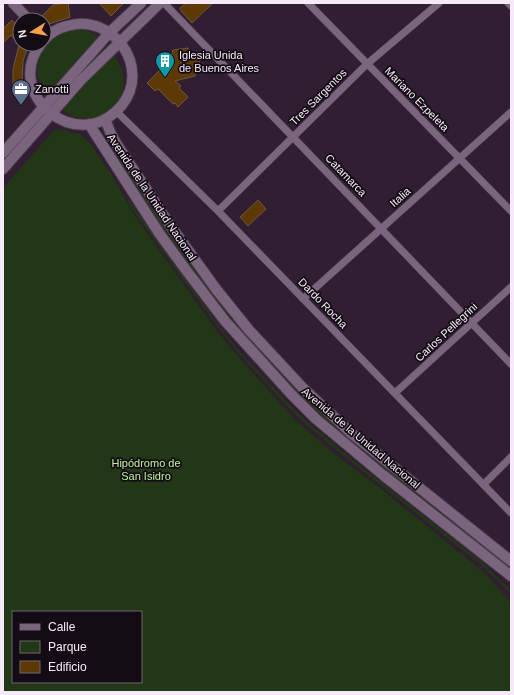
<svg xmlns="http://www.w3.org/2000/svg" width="514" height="695" font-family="Arial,sans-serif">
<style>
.green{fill:#223715;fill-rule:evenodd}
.building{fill:#5d3905;stroke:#6c563f}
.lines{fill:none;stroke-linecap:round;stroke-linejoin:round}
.street-casing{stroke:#49394b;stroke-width:8}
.secondary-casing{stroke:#49394b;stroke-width:12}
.street{stroke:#7b657e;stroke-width:7}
.secondary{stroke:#7b657e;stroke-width:10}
.labels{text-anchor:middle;stroke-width:3.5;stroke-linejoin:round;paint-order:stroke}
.poi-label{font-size:11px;fill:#f7eaf8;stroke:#140c15;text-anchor:start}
.street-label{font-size:11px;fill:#f7eaf8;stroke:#140c15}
.park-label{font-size:11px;fill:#b9f29a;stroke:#140c15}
</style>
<rect width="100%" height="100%" fill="#311e33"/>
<path class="green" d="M78 28 86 30 100 37 49 94 40 81 37 74 38 58 40 51 56 33Z
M113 54C144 92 102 138 62 110Z
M55 129 80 134 90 143 113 177 134 215 216 330 242 361 296 421 341 459 380 488 486 574 511 603V692H3V188ZM13 612H141V682H13Z
M115 150 258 346 511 565V571L334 430 301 400 224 313 162 228 117 163 112 153Z
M127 197 217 323 242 354 288 403 303 418 348 456 482 562 511 590V594L480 564 336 450 301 420 286 405 241 356 216 325 132 209 127 199Z"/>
<path class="building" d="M65 3H68L70 17 49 24 41 17 53 5Z
M99 3H124L111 16Z
M186 3H213L192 23 181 11 180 8Z
M12 20 20 29V44H30L26 52 23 61 22 82 13 84V69L19 45 11 35 3 43V29Z
M188 48 200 60 195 76 175 81 181 86 179 88 188 97 178 107 175 103 173 104 158 89 155 91 147 83 162 68 167 73 173 50Z
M258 200 266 209 248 226 240 217Z"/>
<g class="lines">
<g class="street-casing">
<path id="street" d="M164 3 511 364
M308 3 511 211
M508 3 511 6
M116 111 218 211 511 513
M218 211 367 64 439 3
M303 299 511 112
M395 393 511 287
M484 484 511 457"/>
</g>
<g class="secondary-casing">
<path id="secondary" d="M13 3 29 20
M41 44C2 93 78 158 122 105 152 67 112 12 67 26 58 28 50 33 44 40
M105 119 111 134 116 143 170 225 216 289 249 330 302 387 351 433 511 561
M89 124 159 233 186 270 225 321 291 394 316 419 383 475 511 576
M3 153 110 32 141 3
M3 169 81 80 160 3"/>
</g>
<use href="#street" class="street"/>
<use href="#secondary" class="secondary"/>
</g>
<defs>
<g id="building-pin" transform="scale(1)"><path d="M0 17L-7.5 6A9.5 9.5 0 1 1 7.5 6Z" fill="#0f9aa8" stroke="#140c15"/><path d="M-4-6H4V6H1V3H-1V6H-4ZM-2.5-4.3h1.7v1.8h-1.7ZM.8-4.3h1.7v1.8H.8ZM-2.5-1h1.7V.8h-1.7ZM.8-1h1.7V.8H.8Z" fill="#fff"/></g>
<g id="office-pin" transform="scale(1)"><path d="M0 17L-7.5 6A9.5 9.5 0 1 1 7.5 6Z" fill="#5c6f8a" stroke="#140c15"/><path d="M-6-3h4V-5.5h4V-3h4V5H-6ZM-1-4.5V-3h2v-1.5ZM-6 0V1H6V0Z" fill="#fff"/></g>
</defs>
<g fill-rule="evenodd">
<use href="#building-pin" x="165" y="61"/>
<use href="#office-pin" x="21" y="89"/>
</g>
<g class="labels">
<g class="poi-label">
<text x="179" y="59">Iglesia Unida<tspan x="179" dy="13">de Buenos Aires</tspan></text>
<text x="35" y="93">Zanotti</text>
</g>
<g class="street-label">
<text transform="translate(318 97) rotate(-45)" y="4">Tres Sargentos</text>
<text transform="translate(417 99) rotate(45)" y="4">Mariano Ezpeleta</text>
<text transform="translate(346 175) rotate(46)" y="4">Catamarca</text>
<text transform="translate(152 197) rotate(56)" y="4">Avenida de la Unidad Nacional</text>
<text transform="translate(400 197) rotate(-42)" y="4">Italia</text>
<text transform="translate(323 303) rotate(46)" y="4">Dardo Rocha</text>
<text transform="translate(446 332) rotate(-43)" y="4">Carlos Pellegrini</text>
<text transform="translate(361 438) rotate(40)" y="4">Avenida de la Unidad Nacional</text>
</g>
<g class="park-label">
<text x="146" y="467">Hipódromo de<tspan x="146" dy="13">San Isidro</tspan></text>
</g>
</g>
<rect width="514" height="695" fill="none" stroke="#f7eaf8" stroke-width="8"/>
<rect x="12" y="611" width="130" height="72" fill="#140c15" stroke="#6f6570"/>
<rect x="20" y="624" width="20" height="6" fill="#7b657e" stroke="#6f6570"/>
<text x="48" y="631" font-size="12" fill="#f7eaf8">Calle</text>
<rect x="20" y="641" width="20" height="12" fill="#223715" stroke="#6f6570"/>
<text x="48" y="651" font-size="12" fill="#f7eaf8">Parque</text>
<rect x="20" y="661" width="20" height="12" fill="#5d3905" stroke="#6f6570"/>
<text x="48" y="671" font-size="12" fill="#f7eaf8">Edificio</text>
<g transform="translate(32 32) rotate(259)"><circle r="19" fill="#140c15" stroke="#6f6570"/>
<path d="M0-3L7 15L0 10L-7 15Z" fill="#f8a14a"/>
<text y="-6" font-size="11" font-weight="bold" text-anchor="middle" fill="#f7eaf8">N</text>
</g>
</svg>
